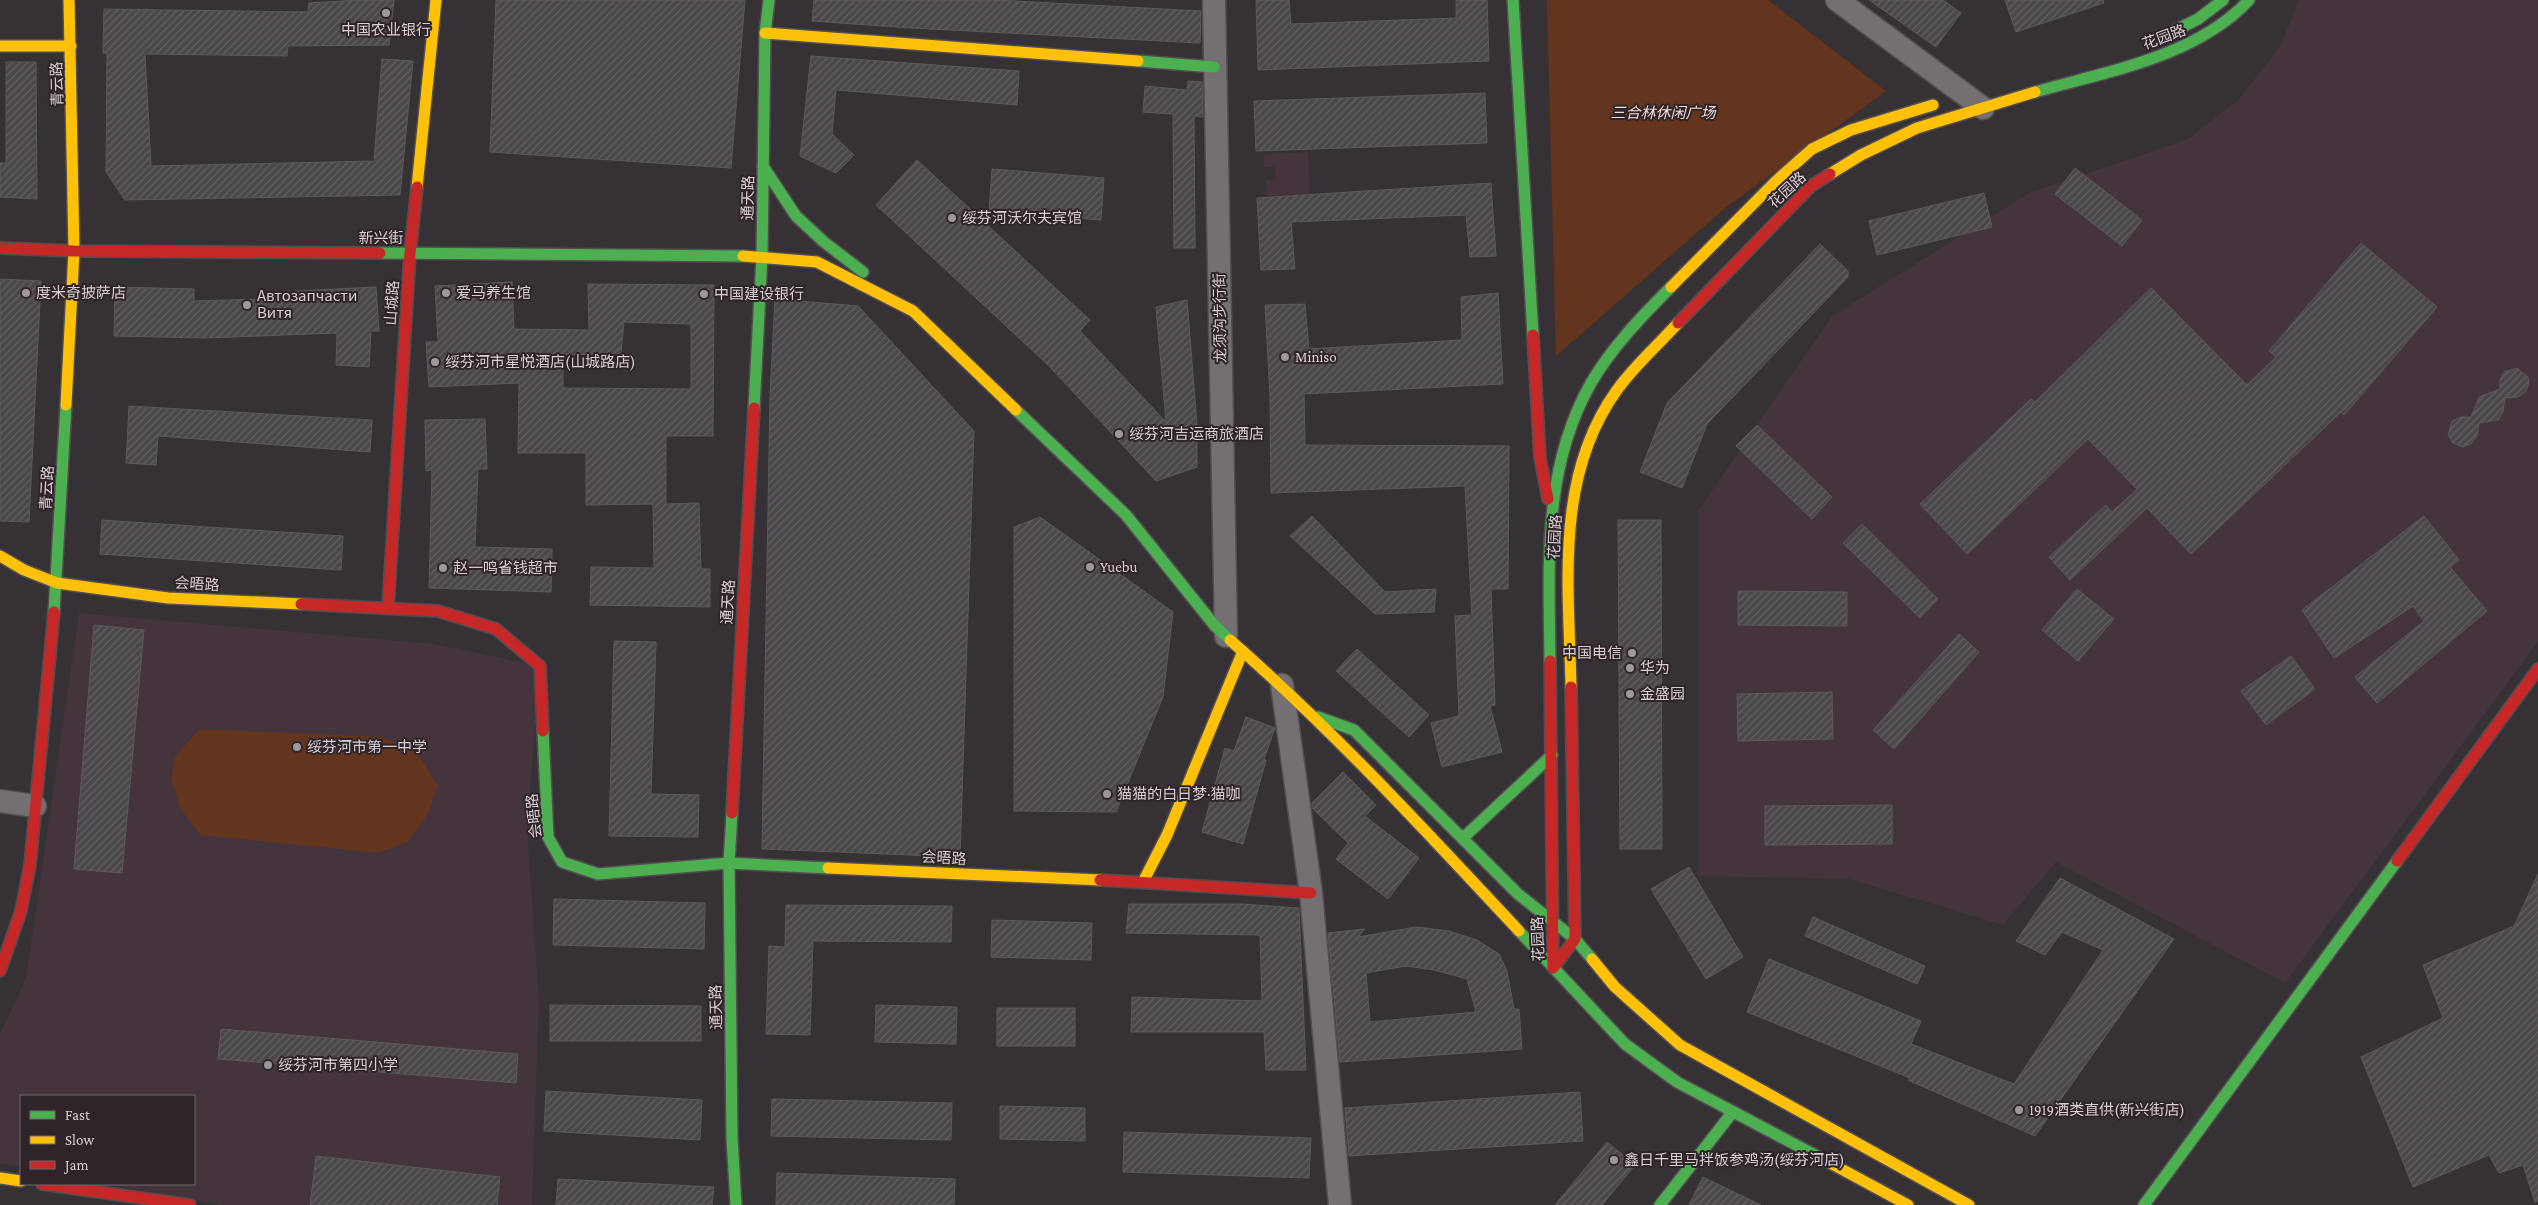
<svg xmlns="http://www.w3.org/2000/svg" width="2538" height="1205" font-family="'Crimson Pro','Noto Sans SC',serif">
<style>
.built{fill:#43343d}
.park{fill:#63351e}
.building{fill:url(#building-hatch);stroke:#5c595c;fill-rule:evenodd}
.lines{fill:none;stroke-linecap:round;stroke-linejoin:round}
.street-casing{stroke:#524d50;stroke-width:25}
.fast-casing{stroke:#524d50;stroke-width:14}
.slow-casing{stroke:#524d50;stroke-width:14}
.jam-casing{stroke:#524d50;stroke-width:14}
.street{stroke:#746f72;stroke-width:22}
.fast{stroke:#4caf50;stroke-width:11}
.slow{stroke:#ffc107;stroke-width:11}
.jam{stroke:#c62828;stroke-width:11}
.poi-dot{fill:#9e989b;stroke:#2f242a;stroke-width:2}
.labels{text-anchor:middle;stroke-width:4;stroke-linejoin:round;paint-order:stroke}
.poi-label{font-size:15px;fill:#d6cfd3;stroke:#2f242a;text-anchor:start}
.street-label{font-size:15px;fill:#d6cfd3;stroke:#2f242a}
.park-label{font-size:15px;font-style:italic;fill:#f1dad0;stroke:#2f242a}
</style>
<defs>
<pattern id="building-hatch" width="6" height="6" patternUnits="userSpaceOnUse" patternTransform="scale(1.25)"><rect width="6" height="6" fill="#4a464a"/><path d="M-1 1l2-2M0 6l6-6M5 7l2-2" fill="none" stroke="#636063"/></pattern>
</defs>
<rect width="100%" height="100%" fill="#363134"/>
<path class="built" d="M2299 0H2538V642L2285 983 2056 862 2003 925 1849 879 1698 876V511L1832 316 2031 192 2188 139 2239 99 2281 45Z
M1308 152 1310 194 1266 196 1265 180 1276 179 1275 167H1264V154Z
M79 613 435 644 540 666 527 829 539 1001 532 1205H219L107 1184H194V1096H21V1167L0 1163V1034L26 978Z"/>
<path class="park" d="M1547 0H1768L1886 91 1725 208 1556 356Z
M200 729 382 737 417 753 438 785 428 814 408 842 378 853 200 835 180 808 171 779 175 756Z"/>
<path class="building" d="M360 0H394L389 45 288 46 287 56 145 54 151 166 374 161 382 59 413 61 400 195 125 200 106 172 107 53H103L104 9 308 12 309 3Z
M496 0H745L731 168 490 152Z
M814 0H996L1201 11 1200 43 911 28 812 21Z
M1256 0H1289L1291 24 1456 18V0H1487L1489 61 1258 70Z
M1869 0H1943L1961 13 1936 47Z
M2005 0H2103L2104 3 2016 32Z
M811 56 1019 71 1017 105 836 90 832 134 854 155 836 173 800 156Z
M6 62H36L37 199 0 197V163H6Z
M1188 81 1202 82 1203 117 1194 116 1195 248H1174L1173 114 1143 112 1145 86 1187 90Z
M1485 93 1487 143 1256 151 1254 101Z
M917 160 1090 320 1080 331 1166 422 1156 307 1187 300 1197 425V467L1156 481 1048 365 876 205Z
M2075 168 2142 220 2122 246 2055 194Z
M992 169 1104 178 1101 220 989 211Z
M1491 183 1496 256 1470 257 1466 215 1291 222 1295 269 1261 270 1257 198Z
M1984 193 1992 227 1877 255 1869 221Z
M2361 243 2437 307 2344 415 2341 412 2191 554 2147 508 2070 580 2049 557 2106 505 2112 512 2137 489 2088 439 1967 554 1920 504 2031 399 2035 402 2151 288 2247 385 2276 357 2269 351Z
M1820 244 1848 271V277L1707 424 1682 488 1640 472 1667 403Z
M0 279 41 281 29 522 0 521Z
M512 282 514 329 589 330 588 284 714 285 713 436H666V504L699 503 701 569H710V607L590 605 591 567 654 568 653 504 586 505V453H518L519 383 429 387 426 342H438L435 286ZM624 322 691 324V389L563 388V355L621 353Z
M115 287 194 289V301L296 298 295 291 376 287 379 331H371L369 367 336 365 337 333 206 338 114 336Z
M1498 293 1503 384 1304 394 1305 445 1509 446 1508 589H1491L1495 705 1490 706 1502 752 1442 767 1431 723 1459 716 1455 616 1472 615 1465 486 1271 493 1270 396 1265 305 1305 304 1309 349 1462 340 1461 297Z
M775 299 858 306 974 431 960 857 762 849 770 396Z
M2517 368 2528 377 2529 382 2526 391 2518 397 2505 398 2503 412 2498 420 2479 423 2477 436 2471 444 2462 447 2453 443 2448 435 2452 421 2461 417H2471L2479 397 2500 389V380L2504 372Z
M129 406 372 420 370 452 158 436 156 465 126 463Z
M485 419 487 469H478L475 547 552 549 551 592 429 588 432 470 426 471 425 420Z
M1757 425 1832 497 1812 519 1736 446Z
M1312 516 1385 592 1436 589 1434 612 1375 614 1290 536Z
M2424 516 2459 560 2450 567 2487 611 2377 703 2355 677 2424 621 2413 606 2334 658 2302 610Z
M1040 517 1173 612 1163 697 1116 812 1014 811V527Z
M102 520 343 536 341 570 100 554Z
M1618 520H1661L1662 849H1620Z
M1862 524 1938 599 1920 618 1843 543Z
M2077 589 2114 619 2078 661 2042 630Z
M1738 591 1847 592V626L1738 625Z
M94 625 144 630 122 873 74 869Z
M1959 634 1979 652 1894 749 1873 730Z
M614 641 656 642 651 794 699 795 698 837 609 836Z
M1357 649 1429 715 1409 737 1336 671Z
M2291 656 2315 689 2266 725 2241 691Z
M1832 692 1833 739 1738 741 1737 694Z
M1246 717 1275 728 1264 759 1266 760 1243 844 1202 832 1225 748 1234 751Z
M1343 772 1376 805 1365 816 1419 858 1388 899 1336 859 1348 843 1312 808V803Z
M1892 805V844L1765 845V806Z
M1689 867 1743 957 1706 979 1651 889Z
M2538 874V1201L2535 1202 2523 1165 2499 1173 2489 1155 2413 1187 2361 1057 2443 1018 2423 965 2514 926Z
M2060 878 2174 939 2035 1136 1908 1080 1910 1078 1747 1012 1769 959 1921 1021 1911 1044 2014 1084 2103 950 2062 932 2045 955 2016 941Z
M554 899 705 903 704 949 553 945Z
M1129 904H1242L1299 908 1306 1070H1266L1264 1032H1131L1132 997 1262 1001 1260 935 1126 933Z
M786 905 952 906 951 942 813 941 810 1035 766 1034 769 946 785 947Z
M1813 917 1925 966 1917 984 1805 936Z
M992 920 1092 923 1091 960 991 957Z
M1416 927 1449 931 1477 940 1499 954 1507 971 1514 1009H1519L1522 1049 1340 1062 1328 933 1365 929 1358 937ZM1406 966 1434 970 1467 979 1476 1012 1370 1022 1366 973Z
M550 1005 701 1006V1041H550Z
M876 1005 957 1007 956 1044 875 1042Z
M997 1008H1075V1046H997Z
M221 1029 518 1054 516 1083 218 1059Z
M546 1091 702 1100 700 1140 544 1131Z
M1580 1092 1583 1141 1349 1156 1345 1108Z
M772 1099 952 1103 951 1140 771 1136Z
M1000 1106 1085 1108V1141L1000 1139Z
M1124 1132 1311 1138 1309 1178 1123 1172Z
M1607 1142 1635 1165 1602 1205H1555Z
M316 1156 500 1177 497 1205H310Z
M777 1173 955 1179 954 1205H776Z
M1703 1177 1761 1205H1689Z
M558 1179 714 1187 712 1205H556Z"/>
<g class="lines">
<g class="street-casing">
<path id="street" d="M1214 0 1226 636
M1837 0 1983 108
M1282 685 1311 893 1340 1205
M0 801 35 806"/>
</g>
<g class="fast-casing">
<path id="fast" d="M1513 0 1533 335
M2166 35 2198 19 2223 0
M1138 61 1214 67
M2035 92C2108 71 2196 57 2249 0
M763 166 796 216 824 242 863 272
M380 253 743 256
M754 408 762 256 765 33 769 0
M1016 410 1126 515 1215 626 1230 640
M54 612 66 405
M1550 661C1549 566 1542 469 1591 383 1612 347 1642 316 1671 287
M1318 717 1354 730 1518 894 1575 939 1592 959
M543 731 548 837 562 862 598 874 729 863 828 868
M732 813 729 863 732 1138 736 1205
M1463 838 1552 755
M1519 931 1625 1044 1677 1082 1832 1164
M1660 1205 1732 1113
M2144 1205 2397 861"/>
</g>
<g class="slow-casing">
<path id="slow" d="M765 33 1138 61
M0 46H71
M1830 174 1861 155 1917 128 2035 92
M417 187 436 0
M743 256 817 262 913 311 1016 410
M1671 287 1776 181 1812 149 1851 130 1933 105
M66 405 74 251 69 0
M0 556 24 570 57 583 168 598 301 604
M1230 640C1333 730 1426 831 1519 931
M1571 687C1569 586 1554 477 1617 390 1634 366 1658 345 1678 323
M828 868 1100 880
M1143 882 1167 835 1243 651
M1592 959 1615 987 1680 1045 1969 1205
M1832 1164 1908 1205
M0 1178 21 1181"/>
</g>
<g class="jam-casing">
<path id="jam" d="M0 248 74 251 380 253
M1678 323 1811 186 1830 174
M1533 335 1540 458 1548 499
M301 604 438 611 496 629 540 666 543 731
M388 608 410 253 417 187
M1550 661 1553 968
M732 813 754 408
M2397 861 2538 669
M1100 880 1311 893
M1553 968 1575 939 1571 687
M0 971 21 911 30 865 54 612
M42 1184 190 1205"/>
</g>
<use href="#street" class="street"/>
<use href="#fast" class="fast"/>
<use href="#slow" class="slow"/>
<use href="#jam" class="jam"/>
</g>
<g class="poi-dot">
<circle cx="386" cy="13" r="5"/>
<circle cx="952" cy="218" r="5"/>
<circle cx="26" cy="293" r="5"/>
<circle cx="446" cy="293" r="5"/>
<circle cx="704" cy="294" r="5"/>
<circle cx="247" cy="305" r="5"/>
<circle cx="1285" cy="357" r="5"/>
<circle cx="435" cy="362" r="5"/>
<circle cx="1119" cy="434" r="5"/>
<circle cx="1090" cy="567" r="5"/>
<circle cx="443" cy="568" r="5"/>
<circle cx="1632" cy="653" r="5"/>
<circle cx="1630" cy="668" r="5"/>
<circle cx="1630" cy="694" r="5"/>
<circle cx="297" cy="747" r="5"/>
<circle cx="1107" cy="794" r="5"/>
<circle cx="268" cy="1065" r="5"/>
<circle cx="2019" cy="1110" r="5"/>
<circle cx="1614" cy="1160" r="5"/>
</g>
<g class="labels">
<g class="poi-label">
<text x="386" y="35" text-anchor="middle">中国农业银行</text>
<text x="962" y="223">绥芬河沃尔夫宾馆</text>
<text x="36" y="298">度米奇披萨店</text>
<text x="456" y="298">爱马养生馆</text>
<text x="714" y="299">中国建设银行</text>
<text x="257" y="301">Автозапчасти<tspan x="257" dy="17">Витя</tspan></text>
<text x="1295" y="362">Miniso</text>
<text x="445" y="367">绥芬河市星悦酒店(山城路店)</text>
<text x="1129" y="439">绥芬河吉运商旅酒店</text>
<text x="1100" y="572">Yuebu</text>
<text x="453" y="573">赵一鸣省钱超市</text>
<text x="1622" y="658" text-anchor="end">中国电信</text>
<text x="1640" y="673">华为</text>
<text x="1640" y="699">金盛园</text>
<text x="307" y="752">绥芬河市第一中学</text>
<text x="1117" y="799">猫猫的白日梦·猫咖</text>
<text x="278" y="1070">绥芬河市第四小学</text>
<text x="2029" y="1115">1919酒类直供(新兴街店)</text>
<text x="1624" y="1165">鑫日千里马拌饭参鸡汤(绥芬河店)</text>
</g>
<g class="street-label">
<text transform="translate(2164 37) rotate(-20)" y="5">花园路</text>
<text transform="translate(57 84) rotate(-91)" y="5">青云路</text>
<text transform="translate(1787 190) rotate(-43)" y="5">花园路</text>
<text transform="translate(748 198) rotate(-89)" y="5">通天路</text>
<text x="381" y="243">新兴街</text>
<text transform="translate(392 303) rotate(-86)" y="5">山城路</text>
<text transform="translate(1220 318) rotate(-91)" y="5">龙须沟步行街</text>
<text transform="translate(47 488) rotate(-87)" y="5">青云路</text>
<text transform="translate(1555 537) rotate(-87)" y="5">花园路</text>
<text transform="translate(197 584) rotate(3)" y="5">会晤路</text>
<text transform="translate(728 602) rotate(-87)" y="5">通天路</text>
<text transform="translate(534 816) rotate(-96)" y="5">会晤路</text>
<text transform="translate(944 858) rotate(3)" y="5">会晤路</text>
<text transform="translate(1538 939) rotate(-92)" y="5">花园路</text>
<text transform="translate(716 1007) rotate(-91)" y="5">通天路</text>
</g>
<g class="park-label">
<text x="1663" y="118">三合林休闲广场</text>
</g>
</g>
<rect x="20" y="1095" width="175" height="90" fill="#2f242a" stroke="#72686e"/>
<rect x="30" y="1111" width="25" height="8" fill="#4caf50" stroke="#72686e"/>
<text x="65" y="1120" font-size="15" fill="#d6cfd3">Fast</text>
<rect x="30" y="1136" width="25" height="8" fill="#ffc107" stroke="#72686e"/>
<text x="65" y="1145" font-size="15" fill="#d6cfd3">Slow</text>
<rect x="30" y="1161" width="25" height="8" fill="#c62828" stroke="#72686e"/>
<text x="65" y="1170" font-size="15" fill="#d6cfd3">Jam</text>
</svg>
